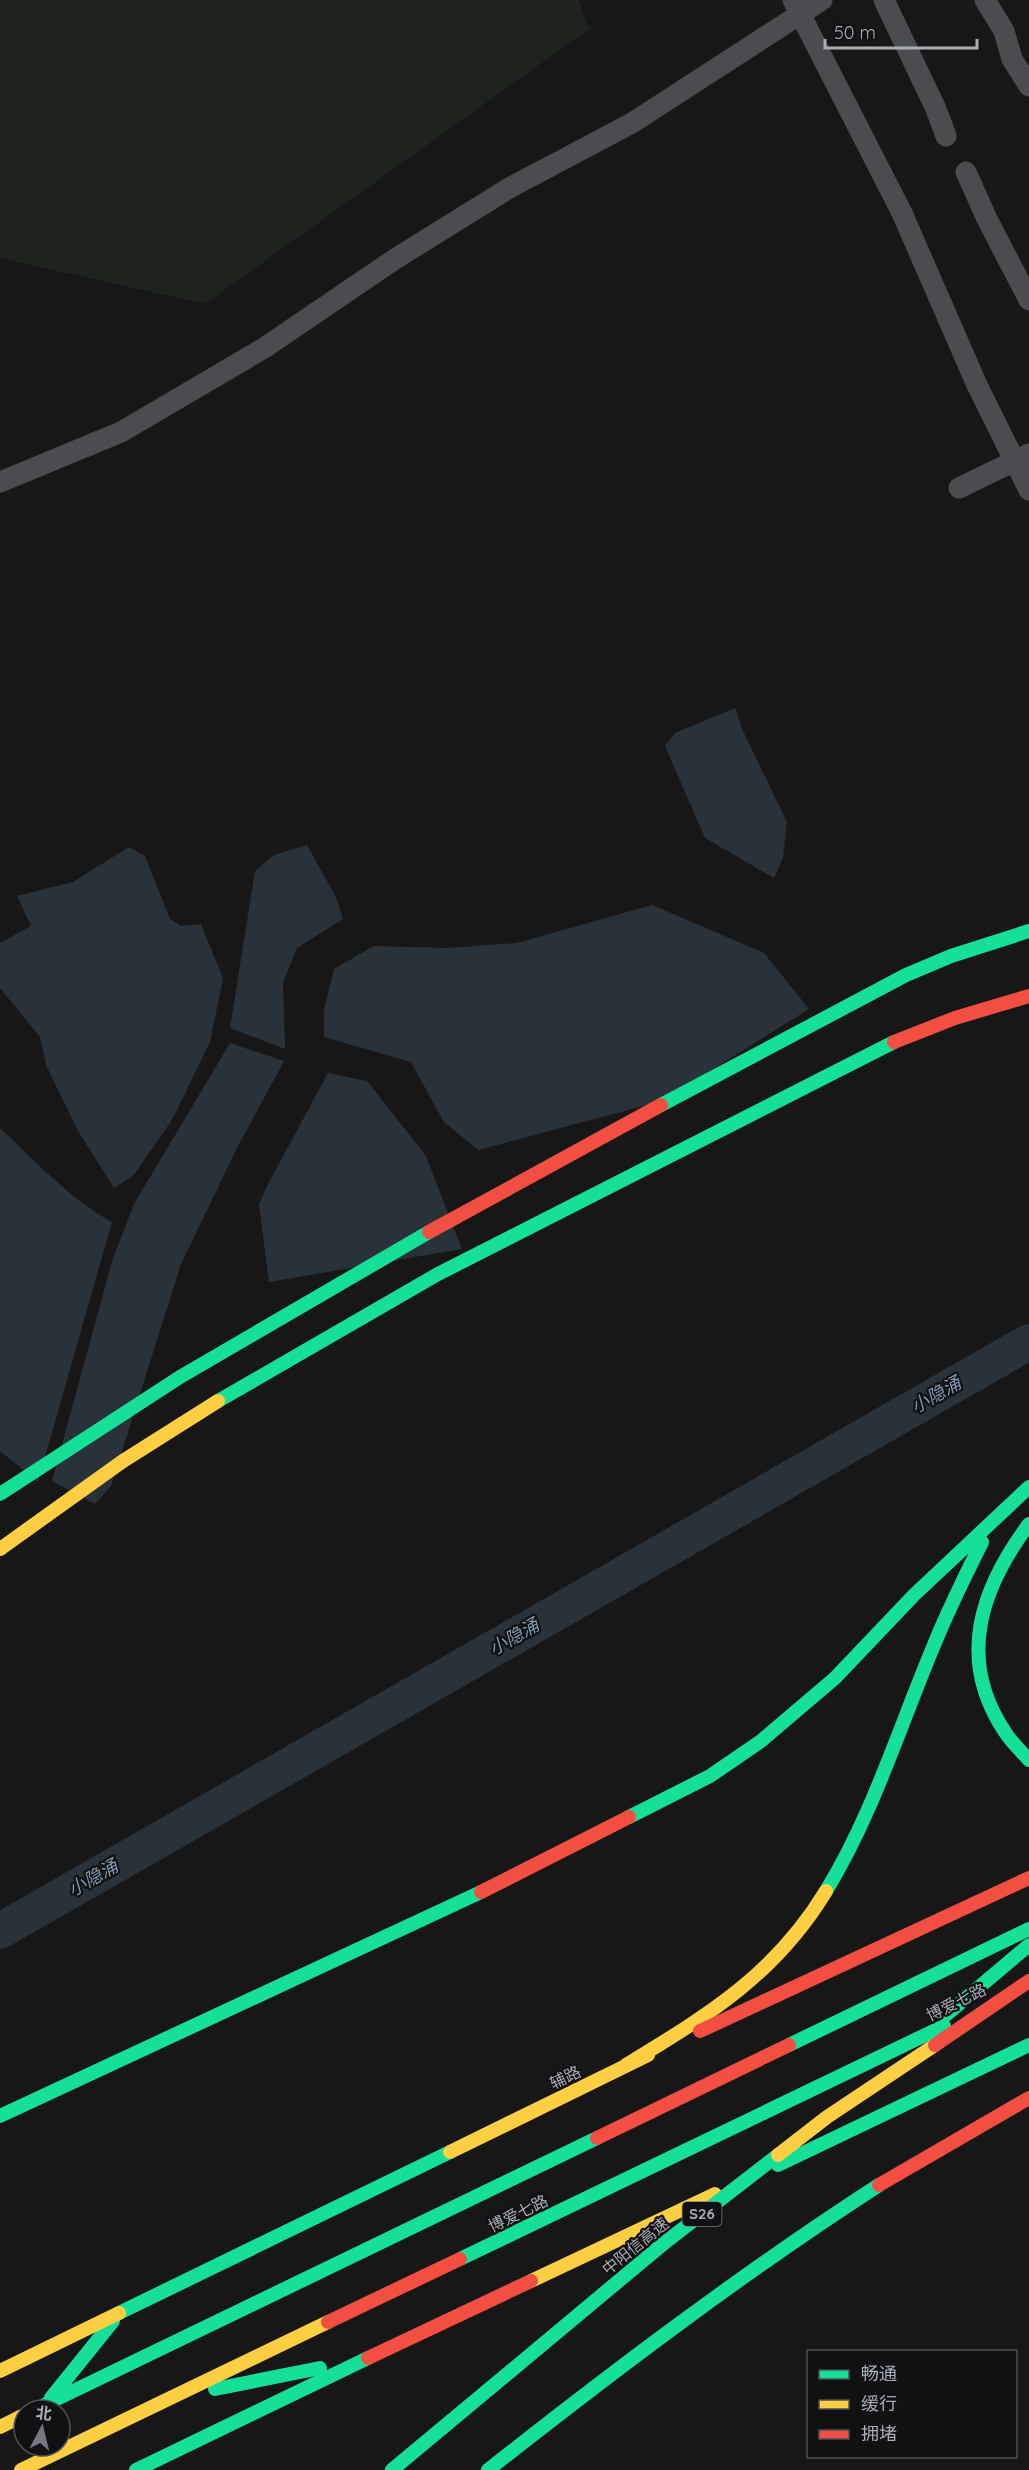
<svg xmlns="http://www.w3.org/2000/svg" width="1029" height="2470" font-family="Quicksand,'Noto Sans SC',sans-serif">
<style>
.green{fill:#1d241e}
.water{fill:#2a3239}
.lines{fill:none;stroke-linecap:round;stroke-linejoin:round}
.river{stroke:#2a3239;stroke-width:36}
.street{stroke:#4b4c50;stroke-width:21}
.fast{stroke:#16e098;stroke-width:14}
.slow{stroke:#ffcf43;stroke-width:14}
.jam{stroke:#f24e42;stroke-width:14}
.fast-bridge{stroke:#16e098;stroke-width:14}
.slow-bridge{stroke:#ffcf43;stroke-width:14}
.jam-bridge{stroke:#f24e42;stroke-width:14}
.labels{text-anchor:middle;stroke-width:4.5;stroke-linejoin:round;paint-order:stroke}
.shield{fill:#111113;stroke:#7b7e86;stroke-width:1.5}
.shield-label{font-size:15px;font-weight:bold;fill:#a8adb8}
.street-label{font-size:16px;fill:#a8adb8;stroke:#111113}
.water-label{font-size:18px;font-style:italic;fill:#7f9bb3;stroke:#111113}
</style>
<rect width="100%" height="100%" fill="#171717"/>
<path class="green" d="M0 0H578L589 29 205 304 0 258Z"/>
<path class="water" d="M735 708 743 731 787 822 783 858 774 878 705 838 665 746 675 733Z
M307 845 336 897 343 919 297 948 283 983 285 1049 230 1028 255 871 274 855Z
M129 847 145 856 170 919 181 926 201 924 223 978 210 1042 172 1120 133 1176 114 1188 78 1131 46 1065 40 1037 0 988V943L31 926 17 896 73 882Z
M652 905 764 953 809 1009 662 1101 478 1150 444 1122 411 1062 324 1037V1010L334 969 374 946 447 948 517 943Z
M230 1043 284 1061 236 1150 181 1264 111 1486 95 1504 52 1481 113 1258 134 1204Z
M328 1073 367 1081 426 1156 462 1249 269 1282 259 1204 269 1182Z
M0 1128C35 1161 70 1199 112 1222L38 1482 0 1451Z"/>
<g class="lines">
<path class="river" d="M0 1931 1029 1342"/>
<path class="street" d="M793 0 902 213 977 385 1029 490
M884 0 936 109 946 136
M985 0 1004 31 1012 59 1029 86
M966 172 987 219 1029 300
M0 482 121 432 264 348 395 259 511 187 632 123 822 0
M959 488 1029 454"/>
<path class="fast" d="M661 1105 906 975 951 956 1029 931
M218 1401 438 1274 894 1042
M0 1494 180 1377 429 1232
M1029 1524C981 1588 956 1659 1005 1732 1011 1742 1021 1751 1029 1760
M629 1817 710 1776 761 1741 835 1678 914 1595 1029 1487
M826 1891C873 1814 899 1728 934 1645 948 1610 965 1576 982 1542
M789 2045 1029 1929
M0 2116 481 1892
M778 2165 1029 2045
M460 2259 944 2026
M119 2313 450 2152
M215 2389 320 2368
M51 2398 113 2321
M34 2410 597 2138
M136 2470 368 2358
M488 2470C615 2370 743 2273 879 2185"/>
<path class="slow" d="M0 1549 123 1461 218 1401
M626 2065C708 2015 775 1975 826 1891
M450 2152 648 2055
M531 2281 715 2194
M0 2371 119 2313
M0 2427 24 2415
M21 2470 328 2322"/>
<path class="jam" d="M894 1042 955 1018 1029 996
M429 1232 661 1105
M481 1892 629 1817
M700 2031 1029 1878
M597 2138 789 2045
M879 2185 1029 2098
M328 2322 460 2259
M368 2358 531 2281"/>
<path class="fast-bridge" d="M946 2015 1029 1945
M392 2470 663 2244 778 2155"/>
<path class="slow-bridge" d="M778 2155 827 2117 935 2045"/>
<path class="jam-bridge" d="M935 2045 1029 1981"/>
</g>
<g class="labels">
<rect class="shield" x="682.5" y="2202" width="39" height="24" rx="4.5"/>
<g class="shield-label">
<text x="702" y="2219">S26</text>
</g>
<g class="street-label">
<text transform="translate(956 2002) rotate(-26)" y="6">博爱七路</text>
<text transform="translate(565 2077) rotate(-26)" y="6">辅路</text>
<text transform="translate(518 2213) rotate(-26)" y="6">博爱七路</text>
<text transform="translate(635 2246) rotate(-39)" y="6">中阳信高速</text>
</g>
<g class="water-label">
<text transform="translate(936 1395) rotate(-30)" y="6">小隐涌</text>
<text transform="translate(514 1637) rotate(-30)" y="6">小隐涌</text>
<text transform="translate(93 1878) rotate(-30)" y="6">小隐涌</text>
</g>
</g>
<rect x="807" y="2350" width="210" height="108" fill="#111113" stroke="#4d4f55" stroke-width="1.5"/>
<rect x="819" y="2370" width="30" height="9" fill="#16e098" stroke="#4d4f55" stroke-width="1.5"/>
<text x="861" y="2380" font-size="18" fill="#a8adb8">畅通</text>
<rect x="819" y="2400" width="30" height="9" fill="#ffcf43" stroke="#4d4f55" stroke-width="1.5"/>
<text x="861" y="2410" font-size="18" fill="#a8adb8">缓行</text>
<rect x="819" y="2430" width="30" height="9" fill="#f24e42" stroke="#4d4f55" stroke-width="1.5"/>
<text x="861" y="2440" font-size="18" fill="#a8adb8">拥堵</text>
<g transform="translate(42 2428) rotate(7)"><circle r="28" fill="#111113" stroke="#4d4f55" stroke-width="1.5"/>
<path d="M0-4.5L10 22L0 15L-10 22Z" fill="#757880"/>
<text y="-9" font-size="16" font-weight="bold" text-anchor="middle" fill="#a8adb8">北</text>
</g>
<path d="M825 39v9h152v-9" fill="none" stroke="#a8adb8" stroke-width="3"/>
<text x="834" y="39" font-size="18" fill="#a8adb8" stroke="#111113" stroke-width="4.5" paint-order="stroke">50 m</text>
</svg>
